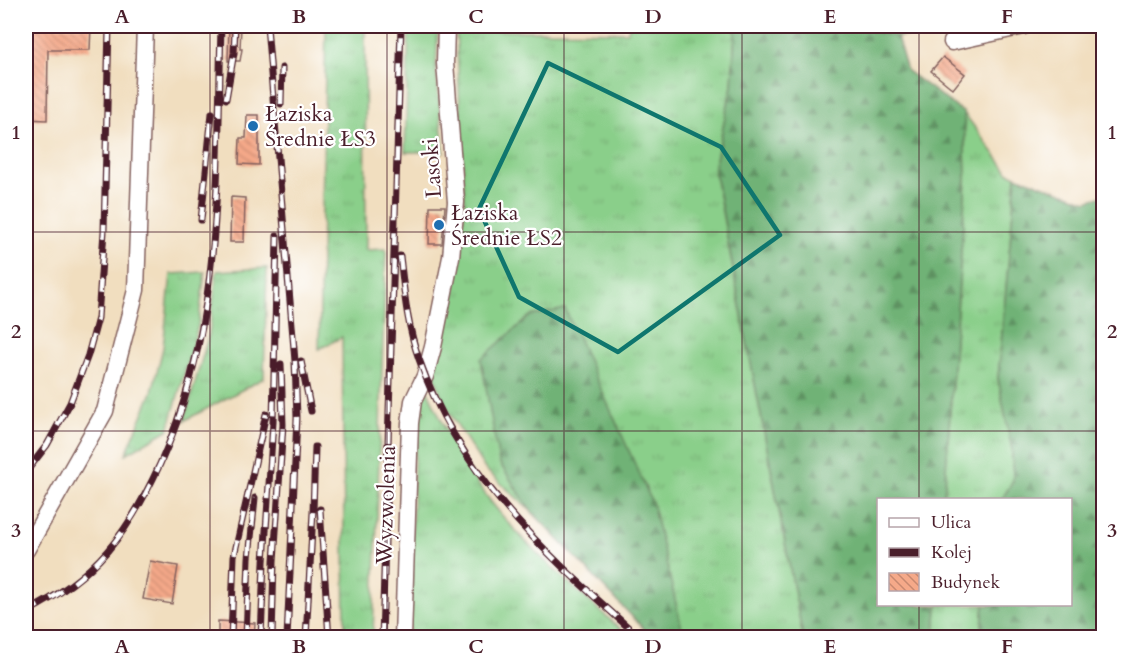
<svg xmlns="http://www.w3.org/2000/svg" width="1129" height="663" font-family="Cardo,serif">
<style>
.grass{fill:url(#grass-tufts);stroke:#6a775a;stroke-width:1.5}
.forest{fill:url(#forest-firs);stroke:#5c6850;stroke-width:1.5}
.building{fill:url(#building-back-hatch)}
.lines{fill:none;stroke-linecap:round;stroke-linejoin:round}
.minor-casing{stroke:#84625f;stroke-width:19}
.minor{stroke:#fff;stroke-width:16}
.rail-casing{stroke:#4a1f2b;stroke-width:7}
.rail{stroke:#fff;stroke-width:4.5;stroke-dasharray:14;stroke-linecap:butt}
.marked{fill:none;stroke:#0f766e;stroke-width:4.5;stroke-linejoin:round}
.grid{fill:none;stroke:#4a1f2b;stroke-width:1.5;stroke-opacity:0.55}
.poi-dot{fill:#1f6fb2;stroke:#fff;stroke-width:2}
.labels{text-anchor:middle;stroke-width:4.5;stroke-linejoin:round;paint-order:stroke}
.poi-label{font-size:22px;fill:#4a1f2b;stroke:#fff;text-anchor:start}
.street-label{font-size:22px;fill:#4a1f2b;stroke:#fff}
.neatline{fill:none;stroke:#4a1f2b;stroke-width:2}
.grid-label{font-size:20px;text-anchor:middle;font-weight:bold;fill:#4a1f2b}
</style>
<defs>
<pattern id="grass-tufts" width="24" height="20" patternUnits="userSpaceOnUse" patternTransform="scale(1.5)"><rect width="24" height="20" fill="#8acf8a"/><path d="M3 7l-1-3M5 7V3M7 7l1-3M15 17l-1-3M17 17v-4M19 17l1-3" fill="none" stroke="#79b177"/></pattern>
<pattern id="forest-firs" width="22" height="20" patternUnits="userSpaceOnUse" patternTransform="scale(1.5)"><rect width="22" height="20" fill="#6fb276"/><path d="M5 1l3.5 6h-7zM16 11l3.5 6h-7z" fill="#5d9061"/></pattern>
<pattern id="building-back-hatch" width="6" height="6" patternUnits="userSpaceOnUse" patternTransform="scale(1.5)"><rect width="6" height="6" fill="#f5a989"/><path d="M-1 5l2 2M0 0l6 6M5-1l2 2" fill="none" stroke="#c88970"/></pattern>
</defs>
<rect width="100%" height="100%" fill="#fff"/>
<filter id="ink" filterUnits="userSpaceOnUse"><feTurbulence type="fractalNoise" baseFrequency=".0167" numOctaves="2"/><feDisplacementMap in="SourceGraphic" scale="12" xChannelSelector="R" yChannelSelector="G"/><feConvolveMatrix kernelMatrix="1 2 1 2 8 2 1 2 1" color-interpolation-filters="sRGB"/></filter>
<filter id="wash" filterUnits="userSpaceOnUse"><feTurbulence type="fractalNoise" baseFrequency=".008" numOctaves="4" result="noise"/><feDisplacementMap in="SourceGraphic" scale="24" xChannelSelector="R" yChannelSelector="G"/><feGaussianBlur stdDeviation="1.35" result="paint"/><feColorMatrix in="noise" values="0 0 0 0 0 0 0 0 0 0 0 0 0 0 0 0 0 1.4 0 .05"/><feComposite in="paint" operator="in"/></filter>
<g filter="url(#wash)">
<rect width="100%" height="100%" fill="#f1debf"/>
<path class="grass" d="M326 26H365L366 250 386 249 373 637H345L342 337 319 349Z
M409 26H438L436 69 444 152H405Z
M629 26H732L735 31 732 86 714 169 803 637H677L683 633 499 462 531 511 485 469 444 404 434 374 465 209 456 30 628 32Z
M850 26H963L964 30 897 37Z
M964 113 1008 172 1016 176 998 378 1012 450 1013 481 1002 499 944 500 966 180Z
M267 268 264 378 184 421 209 334 217 271Z
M205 272 198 326 168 430 126 454 152 392 163 348 171 274Z
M427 389C441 420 455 450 474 478 513 538 576 590 630 637L409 638 414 465 420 403Z
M937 605H984L981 637 935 638Z"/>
<path class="forest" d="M732 26H850L897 37 907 71 964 113 966 180 944 499 878 500V604L937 605 935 637H803L714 168 732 86 735 31Z
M1016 176 1087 201 1103 196V637H981L984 605 1070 604V500L1002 499 1013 481 1012 450 998 378Z
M565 309 652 502 683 633C671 642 657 634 645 630L531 511 499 462 481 359 530 316Z"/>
<g id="blocks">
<path class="building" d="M26 26H91L90 50H48L47 120 26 119Z
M229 26H241L240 49H242L240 61H228Z
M943 57 965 74 953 89 931 71Z
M247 115H259V165L239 164 240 138H246Z
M231 197 245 198 244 242H230Z
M430 206H445L442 244H429Z
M150 561 178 566 172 604 143 599Z
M218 621 255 623 254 638H218Z"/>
</g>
</g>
<g filter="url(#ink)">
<use href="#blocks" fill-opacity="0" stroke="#84625f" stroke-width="1.5"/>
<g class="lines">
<g class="minor-casing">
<path id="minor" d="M952 42 1024 26
M26 550 105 411 136 290 145 26
M403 638 410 423 413 401 425 376 433 347 451 257 456 202 445 63 446 26"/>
</g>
<use href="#minor" class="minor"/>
<g class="rail-casing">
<path id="rail" d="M267 26 295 361 297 418 287 638
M226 99 234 53 235 26
M281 104 282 68
M201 220 212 113
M400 256C404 290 407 326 419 359 461 481 547 554 640 638
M301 361 311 411
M26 472 47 445 70 403 88 355 98 318 104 231 109 26
M320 509 329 638
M26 612C96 577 128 534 160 464 223 326 217 174 221 26
M231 638 234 556 266 414
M246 638 249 558 255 498
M261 638 264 562 273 422 277 236
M272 638 274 561 283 425 281 364
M306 638 313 512 315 447
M382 638 401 26"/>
</g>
<use href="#rail" class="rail"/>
</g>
</g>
<path class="marked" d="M548 63 721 147 780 235 618 352 519 297 479 209Z"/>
<path class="grid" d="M210 26V638M387 26V638M564 26V638M742 26V638M919 26V500M26 232H1104M26 431H1104M919 604V638"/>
<g class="poi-dot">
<circle cx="253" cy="126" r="6"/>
<circle cx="439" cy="225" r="6"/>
</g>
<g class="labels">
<g class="poi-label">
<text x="265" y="121">Łaziska<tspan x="265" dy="25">Średnie ŁS3</tspan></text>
<text x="451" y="220">Łaziska<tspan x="451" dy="25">Średnie ŁS2</tspan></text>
</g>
<g class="street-label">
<text transform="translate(431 168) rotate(-94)" y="8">Lasoki</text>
<text transform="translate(385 505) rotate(-88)" y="8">Wyzwolenia</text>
</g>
</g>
<rect width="1129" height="663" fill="none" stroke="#fff" stroke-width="66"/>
<rect x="877" y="498" width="195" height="108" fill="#ffffff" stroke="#b7a5aa" stroke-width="1.5"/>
<rect x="889" y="518" width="30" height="9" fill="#ffffff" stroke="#b7a5aa" stroke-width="1.5"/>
<text x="931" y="528" font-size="18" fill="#4a1f2b">Ulica</text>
<rect x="889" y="548" width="30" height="9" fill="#4a1f2b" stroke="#b7a5aa" stroke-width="1.5"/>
<text x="931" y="558" font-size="18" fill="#4a1f2b">Kolej</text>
<rect x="889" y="573" width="30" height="18" fill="url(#building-back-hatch)" stroke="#b7a5aa" stroke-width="1.5"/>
<text x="931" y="588" font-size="18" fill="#4a1f2b">Budynek</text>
<rect x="33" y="33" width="1063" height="597" class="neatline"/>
<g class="grid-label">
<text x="122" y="23">A</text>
<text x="299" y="23">B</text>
<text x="476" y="23">C</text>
<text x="653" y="23">D</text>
<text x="830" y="23">E</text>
<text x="1007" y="23">F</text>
<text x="16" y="139">1</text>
<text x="1112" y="139">1</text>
<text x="16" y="338">2</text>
<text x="1112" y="338">2</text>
<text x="16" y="537">3</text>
<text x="1112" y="537">3</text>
<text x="122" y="653">A</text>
<text x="299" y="653">B</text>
<text x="476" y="653">C</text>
<text x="653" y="653">D</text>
<text x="830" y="653">E</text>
<text x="1007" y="653">F</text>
</g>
</svg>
